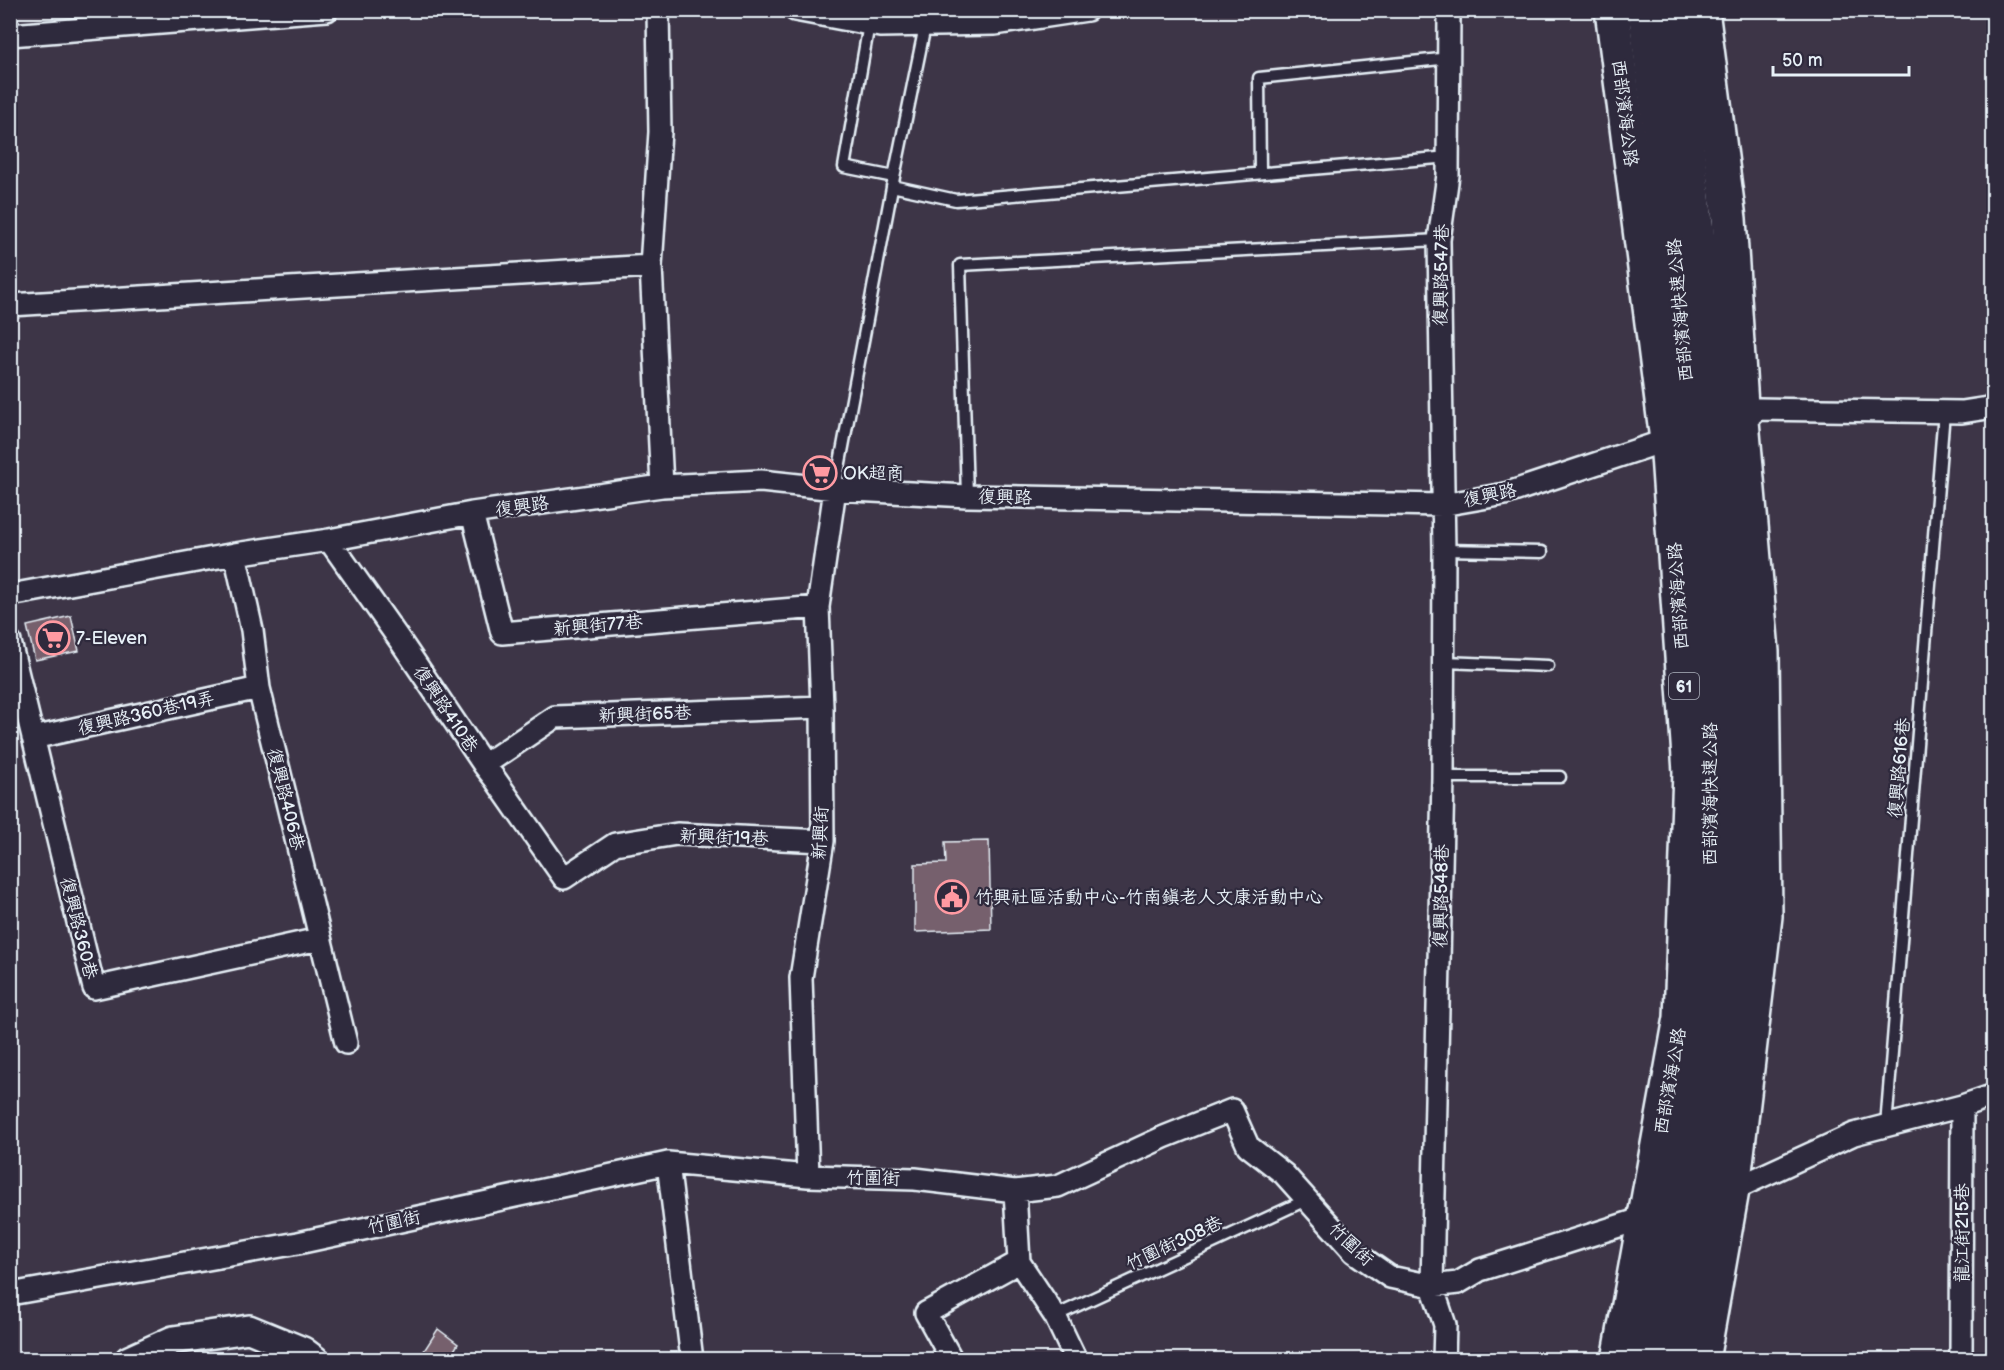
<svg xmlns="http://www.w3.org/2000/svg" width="2004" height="1370" font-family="'Balsamiq Sans','LXGW WenKai TC',sans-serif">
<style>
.building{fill:#76616d;stroke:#e8f1f8;stroke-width:1.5}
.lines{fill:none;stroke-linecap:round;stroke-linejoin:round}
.service-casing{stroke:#e8f1f8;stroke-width:15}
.minor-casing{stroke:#e8f1f8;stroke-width:26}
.tertiary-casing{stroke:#e8f1f8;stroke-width:32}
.primary-casing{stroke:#e8f1f8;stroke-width:38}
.trunk-casing{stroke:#e8f1f8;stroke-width:38}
.service{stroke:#2f2a3d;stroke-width:10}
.minor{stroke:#2f2a3d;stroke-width:21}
.tertiary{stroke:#2f2a3d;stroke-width:27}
.primary{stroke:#2f2a3d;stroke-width:33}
.trunk{stroke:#2f2a3d;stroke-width:33}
.labels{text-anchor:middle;stroke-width:4.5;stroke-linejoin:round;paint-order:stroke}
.shield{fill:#2f2a3d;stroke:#b0b5c0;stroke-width:1.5}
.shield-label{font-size:16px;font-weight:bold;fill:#e8f1f8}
.street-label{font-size:18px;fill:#e8f1f8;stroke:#2f2a3d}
.poi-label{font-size:18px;fill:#e8f1f8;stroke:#2f2a3d;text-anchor:start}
</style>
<rect width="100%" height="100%" fill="#3d3547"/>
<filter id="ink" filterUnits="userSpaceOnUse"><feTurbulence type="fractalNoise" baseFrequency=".0167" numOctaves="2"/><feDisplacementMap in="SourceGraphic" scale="12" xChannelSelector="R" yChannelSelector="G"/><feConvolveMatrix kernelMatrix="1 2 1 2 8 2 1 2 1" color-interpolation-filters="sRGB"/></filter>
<g filter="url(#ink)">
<path class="building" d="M71 616 79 651 35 660 27 626Z
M989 841 991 929 915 932V864L946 863 945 842Z
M438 1329 458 1344 453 1352 461 1356 459 1360H418Z"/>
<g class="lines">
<g class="service-casing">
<path id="service" d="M869 24 844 167 894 177
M1260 172 1259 78 1450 58
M892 186 956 200 1449 157
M835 489 894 177 925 26
M967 496 960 265 1439 240
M1444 550 1542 552
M1444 662 1548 666
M1443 777H1560
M1886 1126 1944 412
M1055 1316 1306 1200"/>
</g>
<g class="minor-casing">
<path id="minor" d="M658 10 660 132 651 266 662 486
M795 10 880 26 995 24 1087 10
M10 35 327 10
M10 305 651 266
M1735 423 1742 421 1758 409 1962 412 1994 407
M472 513 502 633 818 607
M329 540 401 642 484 765 495 779 564 878 615 844 677 834 823 841
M235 554 252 630 259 688 346 1043
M10 595 235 554 329 540 472 513 662 486 761 481 835 489 967 496 1442 505 1505 494 1679 436
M10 642 94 988 319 939
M33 738 259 688
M484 765 555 717 822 707
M668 1163 692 1360
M808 1176 801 978 823 841 822 707 818 607 835 489
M1732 1190 1854 1134 1962 1106 1994 1095
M1015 1191 1019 1262 1055 1316 1076 1360
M10 1294 298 1243 668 1163 808 1176 915 1179 1015 1191 1058 1186 1164 1137 1232 1110 1248 1146 1284 1174 1354 1252 1390 1277 1432 1286 1458 1283 1480 1270 1644 1218
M952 1360 926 1313 1019 1262
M1444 1360 1445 1325 1432 1286 1443 777 1444 550 1439 240 1448 175 1449 10
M1961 1360 1962 1106"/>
</g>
<g class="tertiary-casing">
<path id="tertiary" d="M129 1360 173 1340 249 1329 303 1351 315 1360"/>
</g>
<g class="primary-casing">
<path id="primary" d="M1612 10 1667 440 1690 772 1681 1018 1619 1360
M1702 10 1729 219 1742 421 1762 652 1765 916 1734 1179 1702 1360"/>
</g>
<g class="trunk-casing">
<path id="trunk" d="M1671 10 1720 426 1737 629 1742 776 1734 989 1691 1271 1673 1360
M1734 1179V1100
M1644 1218 1666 1146
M1644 1360 1664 1262 1709 1004 1711 729 1691 433 1670 212 1645 10"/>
</g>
<use href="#service" class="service"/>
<use href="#minor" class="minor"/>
<use href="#tertiary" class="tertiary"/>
<use href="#primary" class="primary"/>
<use href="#trunk" class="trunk"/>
</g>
</g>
<defs>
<g id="supermarket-ring" transform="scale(1.725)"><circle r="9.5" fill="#2f2a3d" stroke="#ff9aa2" stroke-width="1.5"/><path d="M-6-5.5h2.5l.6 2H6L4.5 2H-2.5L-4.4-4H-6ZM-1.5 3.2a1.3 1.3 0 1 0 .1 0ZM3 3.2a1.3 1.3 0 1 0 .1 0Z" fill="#ff9aa2"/></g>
<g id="civic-ring" transform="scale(1.725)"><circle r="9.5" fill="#2f2a3d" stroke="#ff9aa2" stroke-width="1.5"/><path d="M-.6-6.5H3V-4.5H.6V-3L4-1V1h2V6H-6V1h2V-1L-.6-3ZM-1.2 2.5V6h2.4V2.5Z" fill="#ff9aa2"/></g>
</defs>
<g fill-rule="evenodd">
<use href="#supermarket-ring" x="820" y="473"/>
<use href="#supermarket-ring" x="53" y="638"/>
<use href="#civic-ring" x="952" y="897"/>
</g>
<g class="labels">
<rect class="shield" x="1669" y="673" width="30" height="26" rx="4.5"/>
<g class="shield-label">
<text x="1684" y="692">61</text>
</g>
<g class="street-label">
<text transform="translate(1625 113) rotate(83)" y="6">西部濱海公路</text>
<text transform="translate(1441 275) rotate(-89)" y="6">復興路547巷</text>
<text transform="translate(1680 310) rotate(-95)" y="6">西部濱海快速公路</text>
<text transform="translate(1490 495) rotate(-12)" y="6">復興路</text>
<text transform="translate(1005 497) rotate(1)" y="6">復興路</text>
<text transform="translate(522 506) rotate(-8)" y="6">復興路</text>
<text transform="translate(1678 596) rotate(-94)" y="6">西部濱海公路</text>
<text transform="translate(598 625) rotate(-5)" y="6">新興街77巷</text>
<text transform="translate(446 709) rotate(56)" y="6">復興路410巷</text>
<text transform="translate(146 713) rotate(-13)" y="6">復興路360巷19弄</text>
<text transform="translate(645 714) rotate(-2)" y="6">新興街65巷</text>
<text transform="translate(1899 768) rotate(-85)" y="6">復興路616巷</text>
<text transform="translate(1710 794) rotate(-90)" y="6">西部濱海快速公路</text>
<text transform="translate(286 799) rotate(76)" y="6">復興路406巷</text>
<text transform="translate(820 833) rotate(-87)" y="6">新興街</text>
<text transform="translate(724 837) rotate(2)" y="6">新興街19巷</text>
<text transform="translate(1441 896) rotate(-89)" y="6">復興路548巷</text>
<text transform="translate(79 928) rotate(76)" y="6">復興路360巷</text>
<text transform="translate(1670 1081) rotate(-80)" y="6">西部濱海公路</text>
<text transform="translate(873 1178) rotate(1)" y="6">竹圍街</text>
<text transform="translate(394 1222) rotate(-12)" y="6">竹圍街</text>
<text transform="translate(1962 1233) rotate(-90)" y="6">龍江街215巷</text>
<text transform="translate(1174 1243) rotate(-25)" y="6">竹圍街308巷</text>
<text transform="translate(1351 1244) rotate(43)" y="6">竹圍街</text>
</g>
<g class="poi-label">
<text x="843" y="479">OK超商</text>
<text x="76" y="644">7-Eleven</text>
<text x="975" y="903">竹興社區活動中心-竹南鎮老人文康活動中心</text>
</g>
</g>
<rect width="2004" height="1370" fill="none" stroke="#2f2a3d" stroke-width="36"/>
<rect x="18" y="18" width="1968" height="1334" fill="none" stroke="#e8f1f8" stroke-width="2" filter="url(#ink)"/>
<path d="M1773 66v9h136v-9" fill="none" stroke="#e8f1f8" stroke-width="3"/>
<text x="1782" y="66" font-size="18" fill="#e8f1f8" stroke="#2f2a3d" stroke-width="4.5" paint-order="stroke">50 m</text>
</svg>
